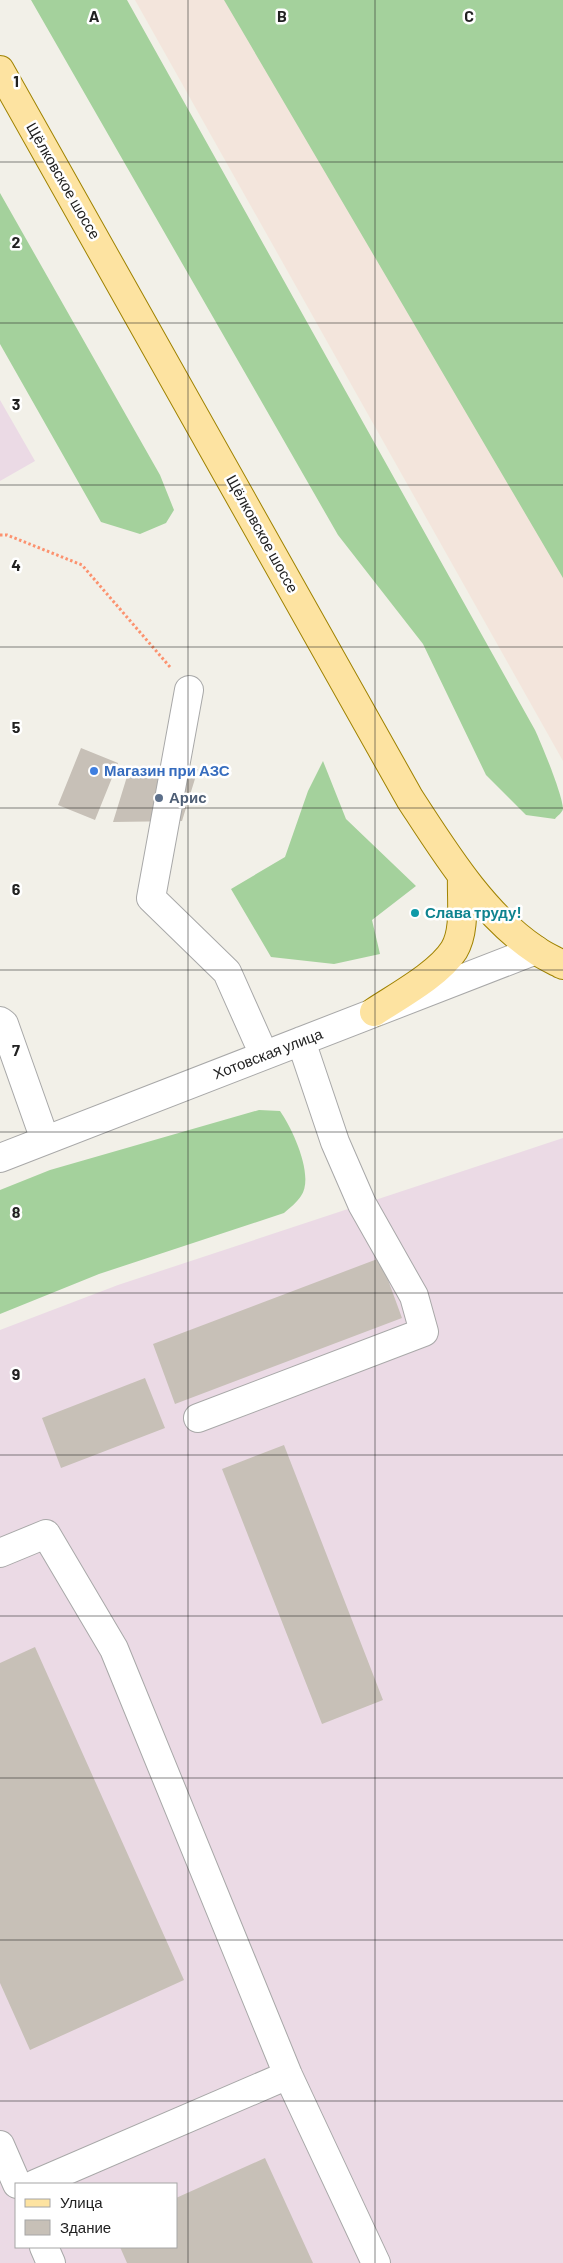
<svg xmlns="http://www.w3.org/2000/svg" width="563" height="2263" font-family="Barlow,sans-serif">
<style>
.industrial{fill:#ebdae5;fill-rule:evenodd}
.military{fill:#f3e5dc}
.forest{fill:#a4d19c}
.building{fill:#c7c0b7}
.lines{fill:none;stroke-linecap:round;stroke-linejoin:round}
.minor-casing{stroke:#a8a8a8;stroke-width:30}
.major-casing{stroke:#9f8200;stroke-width:30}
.path{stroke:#fc926f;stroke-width:3;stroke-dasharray:2.5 2.5;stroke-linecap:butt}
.minor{stroke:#fff;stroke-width:28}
.major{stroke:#fde3a1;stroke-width:28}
.grid{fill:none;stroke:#212121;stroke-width:1;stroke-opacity:0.55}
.shop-dot{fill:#3f7fe0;stroke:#fff;stroke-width:2}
.service-dot{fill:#5c6f8a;stroke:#fff;stroke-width:2}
.culture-dot{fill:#0f9aa8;stroke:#fff;stroke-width:2}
.labels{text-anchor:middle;stroke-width:5;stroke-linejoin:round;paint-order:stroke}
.street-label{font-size:15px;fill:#212121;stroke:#fff}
.shop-label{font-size:15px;font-weight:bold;fill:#366cbe;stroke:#fff;text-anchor:start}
.service-label{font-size:15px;font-weight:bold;fill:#4e5e75;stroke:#fff;text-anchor:start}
.culture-label{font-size:15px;font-weight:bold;fill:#0d838f;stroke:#fff;text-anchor:start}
.grid-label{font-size:16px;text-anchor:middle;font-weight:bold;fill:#212121;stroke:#fff;stroke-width:5;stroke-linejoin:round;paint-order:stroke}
</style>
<rect width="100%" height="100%" fill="#f2f0e8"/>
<path class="industrial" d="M0 400 35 461 0 481Z
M563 1138V2263H0V1330L118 1285ZM16 2184H176V2247H16Z"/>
<path class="military" d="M135 0H563V761Z"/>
<path class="forest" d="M31 0H127L535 730C542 745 563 796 563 809 562 813 557 816 555 819L526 815 486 775 423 644 338 535Z
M224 0H563V578Z
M0 193 160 475 174 510 166 523 140 534 101 522 0 344Z
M323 761 346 819 416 886 372 920 380 954 334 964 271 957 231 889 285 857 308 791Z
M259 1110 280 1111C292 1128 315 1176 301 1196 297 1202 290 1208 284 1213L99 1274 0 1314V1190L50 1170Z"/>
<path class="building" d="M81 748 118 763 95 820 58 805Z
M198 769 182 821 113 822 129 770Z
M380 1258 402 1318 175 1404 153 1344Z
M145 1378 165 1428 61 1468 42 1418Z
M284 1445 383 1700 322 1724 222 1469Z
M35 1647 184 1980 30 2050 0 1983V1663Z
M265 2158 313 2263H127L120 2247H176V2198Z"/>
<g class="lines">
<g class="minor-casing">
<path id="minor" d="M189 690 151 898 227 972 264 1055
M0 1021 4 1024 45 1140
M0 1158 536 950
M198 1418 424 1332 414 1296 362 1204 335 1142 301 1041
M0 1553 46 1534 114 1649 288 2075 376 2263
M0 2145 17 2184
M35 2184 288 2075
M44 2247 51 2263"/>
</g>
<g class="major-casing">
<path id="major" d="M0 70 410 799C444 851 483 915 536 950 544 956 554 960 563 965
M374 1012C398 996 439 974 454 950 466 930 461 899 462 877"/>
</g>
<path class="path" d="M0 535H7L82 565 170 667"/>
<use href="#minor" class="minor"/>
<use href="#major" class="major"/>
</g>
<path class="grid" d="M188 0V2263M375 0V2263M0 162H563M0 323H563M0 485H563M0 647H563M0 808H563M0 970H563M0 1132H563M0 1293H563M0 1455H563M0 1616H563M0 1778H563M0 1940H563M0 2101H563"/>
<circle class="shop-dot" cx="94" cy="771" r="5"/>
<circle class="service-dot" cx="159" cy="798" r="5"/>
<circle class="culture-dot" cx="415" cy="913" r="5"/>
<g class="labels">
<g class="street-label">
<text transform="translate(63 181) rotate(60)" y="5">Щёлковское шоссе</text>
<text transform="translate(262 534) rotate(61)" y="5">Щёлковское шоссе</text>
<text transform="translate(268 1054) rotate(-21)" y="5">Хотовская улица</text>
</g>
<g class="shop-label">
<text x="104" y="776">Магазин при АЗС</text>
</g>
<g class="service-label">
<text x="169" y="803">Арис</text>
</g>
<g class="culture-label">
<text x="425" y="918">Слава труду!</text>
</g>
</g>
<g class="grid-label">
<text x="94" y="22">A</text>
<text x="282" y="22">B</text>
<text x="469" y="22">C</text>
<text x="16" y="87">1</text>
<text x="16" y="248">2</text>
<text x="16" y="410">3</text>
<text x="16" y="571">4</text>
<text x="16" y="733">5</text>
<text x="16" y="895">6</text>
<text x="16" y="1056">7</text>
<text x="16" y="1218">8</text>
<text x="16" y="1380">9</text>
</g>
<rect x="15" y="2183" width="162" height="65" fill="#ffffff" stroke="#a6a6a6"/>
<rect x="25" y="2199" width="25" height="8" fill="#fde3a1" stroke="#a6a6a6"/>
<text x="60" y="2208" font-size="15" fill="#212121">Улица</text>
<rect x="25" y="2220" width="25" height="15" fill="#c7c0b7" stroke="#a6a6a6"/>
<text x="60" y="2233" font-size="15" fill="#212121">Здание</text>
</svg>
